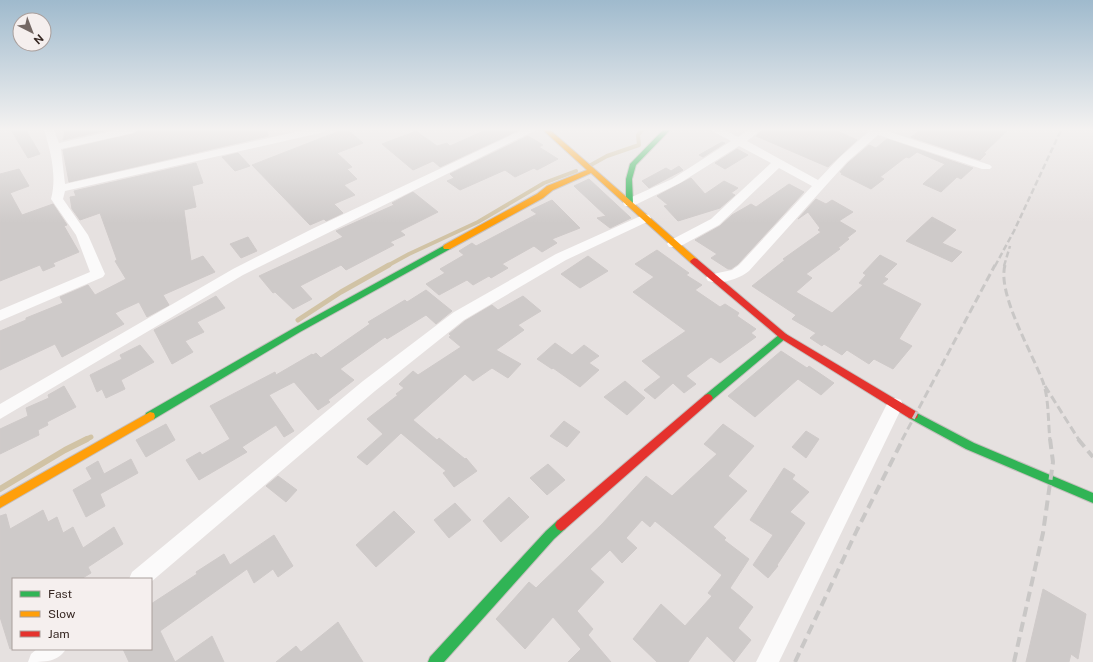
<svg xmlns="http://www.w3.org/2000/svg" width="1093" height="662" font-family="'Public Sans',sans-serif">
<style>
.lines{fill:none;stroke-linecap:round;stroke-linejoin:round}
.stream-far2{stroke:#d1c3a5;stroke-width:4}
.stream-far1{stroke:#d1c3a5;stroke-width:5}
.stream{stroke:#d1c3a5;stroke-width:6}
.building{fill:#cecac9;stroke:#cfcac9}
.fast-casing{stroke:#c5bfbd;stroke-width:2}
.slow-casing{stroke:#c5bfbd;stroke-width:2}
.jam-casing{stroke:#c5bfbd;stroke-width:2}
.street{fill:#fbfafa;fill-rule:evenodd}
.fast{fill:#30b455;fill-rule:evenodd}
.slow{fill:#ff9f0a;fill-rule:evenodd}
.jam{fill:#e5322d;fill-rule:evenodd}
.rail-far2{stroke:#c9c7c6;stroke-width:2.5;stroke-dasharray:6 3;stroke-linecap:butt}
.rail-far1{stroke:#c9c7c6;stroke-width:3;stroke-dasharray:8 4;stroke-linecap:butt}
.rail{stroke:#c9c7c6;stroke-width:4;stroke-dasharray:10 5.5;stroke-linecap:butt}
</style>
<rect width="100%" height="100%" fill="#e6e1e0"/>
<g class="lines">
<path class="stream-far2" d="M589 166 607 156 639 145 638 135 642 130
M387 266 409 254 478 222 544 183 576 171"/>
<path class="stream-far1" d="M298 320 341 292 389 265
M85 440 91 437"/>
<path class="stream" d="M0 489 65 450 87 439"/>
</g>
<path class="building" d="M11 130H26L40 154 28 158Z
M65 130H107L63 140Z
M139 130H267L268 136 69 182 63 150 133 134Z
M342 130H348L363 143 337 153 352 167 347 169 357 179 344 185 355 195 334 204 343 213 326 221 324 219 310 225 252 165Z
M486 130 517 131 440 167 433 161 413 170 382 144 416 131 437 146 447 143 450 146Z
M762 130H835L857 140 828 167 756 136Z
M920 130H1008L984 153 986 154 980 160 911 137Z
M528 136 543 145 539 147 558 159 537 170 534 168 515 177 505 170 460 190 447 181 454 178 450 174Z
M887 139 973 168 961 179 957 177 941 192 923 184 945 164 917 152 909 158 906 157 880 177 884 179 871 189 841 174 843 173 840 172 848 163 869 145 876 148Z
M722 142 725 143 703 157 699 155Z
M737 149 748 155 725 169 715 163Z
M238 153 250 166 235 171 222 157Z
M196 163 203 183 192 186 196 207 184 210 191 261 203 256 215 272 163 295 169 305 147 317 139 302 115 313 124 324 62 357 55 344 0 370V331L26 320V318L63 303 60 297 88 285 95 295 126 279 115 261 117 260 100 213 80 220 72 209 70 197 76 196 74 191Z
M679 166 683 170 649 188 642 181 666 168 671 171Z
M19 169 29 186 10 193 22 215 53 204 67 225 64 226 79 252 53 263 55 266 43 271 40 265 0 281V174Z
M691 178 705 194 724 181 738 188 731 193 735 195 720 208 678 221 664 206 668 205 657 196Z
M589 179 631 218 610 228 597 218 606 216 574 186Z
M789 184 804 192 738 264 731 269H728L711 258 717 254 695 240 720 226 732 215 751 204 756 207Z
M413 192 438 212 400 231 405 235 390 242 394 245 346 270 341 265 300 286 312 299 293 309 275 292 273 293 259 276 343 237 336 231 394 205 392 203Z
M816 199 826 204 832 200 853 212 839 221 856 231 847 238 849 239 838 248 840 249 806 274 812 278 796 292 832 313 863 285 859 283 866 275 863 273 880 255 897 264 884 277 888 279 882 284 921 304 899 339 912 346 893 369 874 359 869 364 847 350 842 355 824 344 822 346 810 338 816 333 792 319 796 315 752 286 785 260 783 259 821 232 818 230 820 228 808 212 798 219Z
M552 200 580 228 552 239 557 243 542 252 534 246 502 264 508 268 491 278 489 276 473 285 467 280 439 295 426 284 445 273 440 269 464 255 459 251 472 243 476 246 537 214 531 210Z
M932 217 956 230 942 243 962 252 952 262 906 241Z
M248 237 257 251 241 258 230 244Z
M657 250 689 273 686 275 702 285 695 290 720 307 725 304 739 313 737 316 756 329 751 333 756 337 720 363 711 357 686 376 696 384 684 393 673 383 655 399 644 390 661 377 642 361 686 331 633 292 654 277 635 264Z
M588 256 608 271 580 288 561 274Z
M426 290 452 311 436 324 426 315 387 339 385 337 340 369 354 380 328 400 330 402 318 410 294 382 269 395 294 431 284 437 276 425 242 447 247 452 199 480 186 460 200 452 202 455 230 439 210 406 275 372 276 375 312 354 313 355 316 353 321 358 370 324 368 322 405 300 407 302Z
M216 296 225 308 197 322 204 332 185 341 193 352 172 364 154 330Z
M523 296 541 311 518 325 524 330 496 350 521 364 508 378 492 368 473 381 465 374 413 420 437 440 439 438 465 459 466 458 477 471 454 487 443 473 446 471 401 433 367 465 357 457 383 434 367 419 398 395 396 394 404 388 399 384 413 371 418 375 461 347 449 337 451 336 449 334 465 321 492 305 498 310Z
M555 343 572 355 584 345 599 356 589 363 599 370 580 387 553 368 552 369 537 359Z
M140 345 154 362 121 380 125 389 106 398 102 389 97 392 90 375 122 359 120 355Z
M781 351 807 368 809 366 834 383 821 395 798 379 755 417 728 396Z
M625 381 645 398 627 415 604 397Z
M64 386 76 407 47 422 48 425 38 430 39 435 0 454V429L28 416 26 408 49 398 48 395Z
M564 421 580 432 567 447 550 436Z
M166 424 175 440 146 457 136 440Z
M723 424 754 446 728 476 747 491 713 527 726 538 724 540 749 559 730 588 753 607 738 628 751 640 734 662 707 636 688 662H657L633 639 661 604 685 626 712 596 708 593 722 575 655 521 650 527 642 520 626 538 637 548 622 563 610 550 590 569 604 582 577 611 593 629 588 635 611 662H568L581 649 553 617 525 649 496 619 529 582 536 588 602 524 646 476 672 496 717 454 704 444Z
M806 431 819 439 806 458 792 447Z
M131 459 138 473 100 494 105 506 86 517 73 490 92 479 86 468 98 461 104 474Z
M548 464 565 480 547 495 530 478Z
M784 468 795 475 792 479 809 492 790 512 805 523 777 565 778 566 768 578 753 565 773 535 750 520Z
M278 476 297 490 286 502 266 486Z
M509 497 529 517 501 542 483 521Z
M455 503 471 520 449 538 434 520Z
M43 510 48 522 57 517 63 533 73 527 83 548 114 527 123 544 88 567 91 573 81 579H13V648L10 649 0 617V516L6 514 10 529Z
M394 511 415 532 376 567 356 545Z
M274 535 293 566 278 577 273 569 254 583 247 569 160 631 175 662 212 636 224 662H129L123 649H151V604L197 574 196 572 224 554 230 565Z
M1043 589 1086 614 1078 659 1071 654 1069 662H1026Z
M338 622 363 662H276L296 646 301 652Z"/>
<g class="lines">
<g class="fast-casing">
<path id="fast" d="M663 130H670L636 165 632 179 633 203 632 205H626V179L630 164Z
M447 244 450 245 451 247 450 249 300 332 154 419 150 420 146 419 145 416 146 413 294 328Z
M783 333 786 334 788 336 786 338 711 401 708 402 705 401 703 398 705 395 780 334Z
M913 411 974 443 1093 493V503L966 449 909 418 908 415 909 412Z
M561 519 565 521 567 525 565 529 554 539 444 662H428L430 657 546 531 557 521Z"/>
</g>
<g class="slow-casing">
<path id="slow" d="M543 130H550L697 259 698 261 697 263H691L591 173 553 190 543 198 450 249H444L443 247 444 245 537 194 547 186 587 170Z
M150 412 154 413 155 416 154 419 0 508V497Z"/>
</g>
<g class="jam-casing">
<path id="jam" d="M694 258 697 259 786 334 917 412 918 415 917 418 913 419 909 418 780 338 691 263 690 261Z
M708 394 711 395 713 398 711 401 565 529 561 531 557 529 555 525 557 521 705 395Z"/>
</g>
<path class="street" d="M44 130H54L59 143 116 130H138L133 133 61 149 65 184 304 130H325L320 133 65 191 63 199 88 235 105 274 103 277 0 321V310L90 272 76 235 51 199C57 177 51 152 44 130Z
M522 130H536L243 275 0 419V404L233 269 312 229Z
M710 130H725L738 137 748 130H761L747 141 818 180 839 158 868 132 867 130H884L990 165 992 167 990 169H982L878 135 847 162 749 271C739 279 721 285 708 281L706 278 708 275 732 270 739 265 812 186 779 168 719 225 679 247H669L667 244 669 241 711 219 771 163 739 146 680 183 633 206H625L623 203 625 200 672 179 731 141Z
M645 214 649 215 651 218 649 221 566 260 464 320 375 391 151 582V579H129L132 572 363 381 454 312 556 254Z
M895 398 901 400 903 405 779 662H756L889 400Z
M37 649H66C58 662 45 662 28 662L31 654Z"/>
<use href="#fast" class="fast"/>
<use href="#slow" class="slow"/>
<use href="#jam" class="jam"/>
<path class="rail-far2" d="M995 266 1014 231 1061 130
M1004 266 1010 246"/>
<path class="rail-far1" d="M1005 265C997 294 1032 352 1043 382 1049 398 1048 423 1050 440
M1045 386 1079 440
M902 440 995 265"/>
<path class="rail" d="M1078 439 1093 457
M795 662 857 530 903 439
M1014 662 1043 533 1053 462 1050 439"/>
</g>
<linearGradient id="sky" x2="0" y2="1"><stop stop-color="#9fbacd"/><stop offset="0.58" stop-color="#f4f2f1"/><stop offset="1" stop-color="#f4f2f1" stop-opacity="0"/></linearGradient>
<rect width="1093" height="223" fill="url(#sky)"/>
<rect x="12" y="578" width="140" height="72" fill="#f5efee" stroke="#a99f9c"/>
<rect x="20" y="591" width="20" height="6" fill="#30b455" stroke="#a99f9c"/>
<text x="48" y="598" font-size="12" fill="#362722">Fast</text>
<rect x="20" y="611" width="20" height="6" fill="#ff9f0a" stroke="#a99f9c"/>
<text x="48" y="618" font-size="12" fill="#362722">Slow</text>
<rect x="20" y="631" width="20" height="6" fill="#e5322d" stroke="#a99f9c"/>
<text x="48" y="638" font-size="12" fill="#362722">Jam</text>
<g transform="translate(32 32) rotate(138)"><circle r="19" fill="#f5efee" stroke="#a99f9c"/>
<path d="M0-3L7 15L0 10L-7 15Z" fill="#746864"/>
<text y="-6" font-size="11" font-weight="bold" text-anchor="middle" fill="#362722">N</text>
</g>
</svg>
